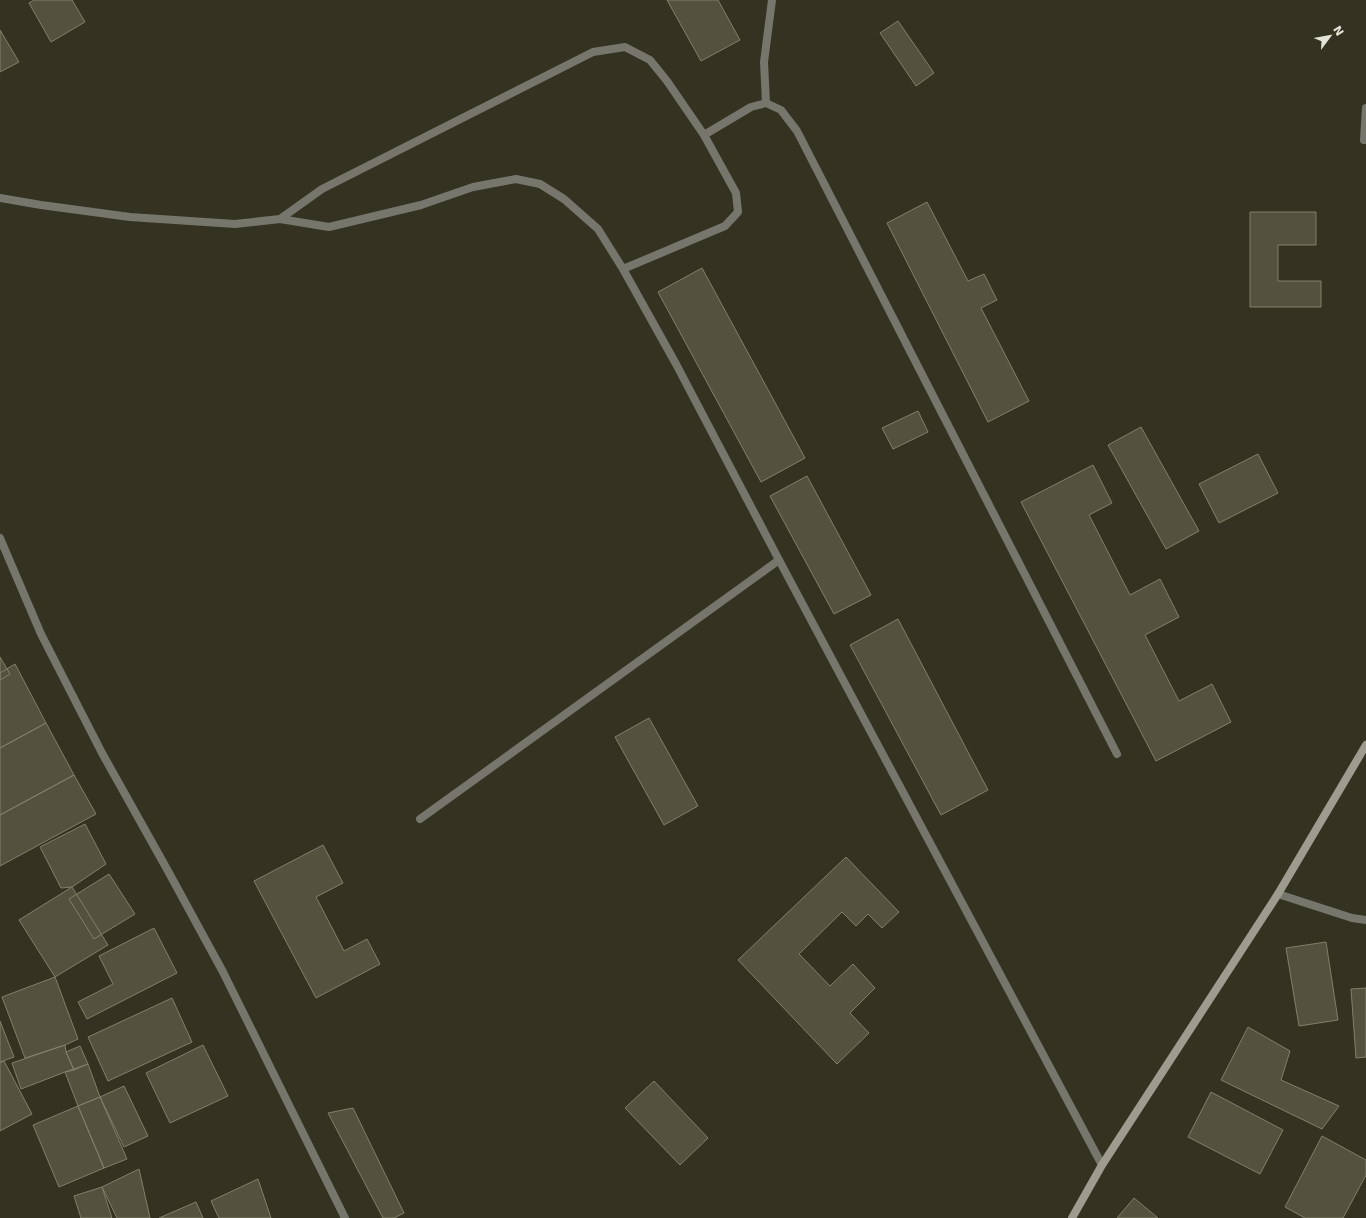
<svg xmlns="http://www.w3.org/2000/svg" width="1366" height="1218" font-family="'DejaVu Sans',sans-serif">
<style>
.building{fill:#53523e;stroke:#81806b}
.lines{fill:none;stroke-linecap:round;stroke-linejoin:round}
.lane{stroke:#77766d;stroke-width:8}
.street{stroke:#77766d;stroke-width:8}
.secondary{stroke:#9d9c8e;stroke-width:8}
</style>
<rect width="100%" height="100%" fill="#343321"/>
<path class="building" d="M34 0H72L85 22 51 42 29 3Z
M667 0H718L740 40 701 61Z
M898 21 934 73 916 86 880 33Z
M0 30 19 62 0 72Z
M927 202 968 281 984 274 997 300 981 308 1029 401 988 422 887 223Z
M1250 212H1316V245H1278V281H1321V307H1250Z
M702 268 805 458 761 482 658 292Z
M918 411 928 432 893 449 882 428Z
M1141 427 1199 531 1166 549 1108 445Z
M1258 454 1278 493 1219 523 1199 484Z
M1093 465 1112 503 1089 515 1130 595 1160 579 1179 617 1145 635 1179 701 1212 684 1231 722 1156 761 1021 502Z
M807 476 871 595 834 614 770 496Z
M898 619 988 790 941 815 850 645Z
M0 657 10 674 0 680Z
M15 664 46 723 0 748V673Z
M649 718 698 806 664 825 615 737Z
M46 723 74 775 0 815V748Z
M74 775 96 814 0 866V815Z
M85 824 106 864 72 887 61 888 40 847Z
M323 845 343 883 316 897 344 951 367 939 380 964 316 998 254 881Z
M846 857 899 912 882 928 868 914 856 926 842 912 799 954 830 986 853 964 875 988 850 1013 869 1033 837 1064 738 960Z
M109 874 135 914 94 939 69 899Z
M72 887 108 945 55 977 19 920Z
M154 928 177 973 87 1019 78 1002 113 984 99 956Z
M1326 942 1338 1020 1299 1026 1286 948Z
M55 977 78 1039 65 1045 25 1058 2 997Z
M1366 988V1057L1356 1058 1351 989Z
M172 998 192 1042 108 1081 88 1037Z
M0 1021 14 1057 0 1062Z
M1248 1027 1290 1051 1281 1080 1339 1106 1322 1129 1221 1080Z
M65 1045 66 1052 74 1070 65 1072 21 1089 12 1063Z
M203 1045 228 1096 170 1123 146 1073Z
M80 1046 88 1064 74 1070 66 1052Z
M4 1061 32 1114 0 1131V1063Z
M88 1064 100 1097 78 1106 65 1072Z
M654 1081 708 1138 680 1165 625 1108Z
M124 1086 148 1136 124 1147 100 1097Z
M1211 1092 1283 1130 1260 1174 1188 1137Z
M100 1097 127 1159 104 1168 78 1106Z
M78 1106 104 1168 59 1187 33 1125Z
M353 1108 404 1213 394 1218H383L328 1113Z
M1322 1136 1366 1160V1175L1343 1218H1305L1285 1207Z
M139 1169 150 1218H117L102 1187Z
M258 1179 271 1218H219L211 1201Z
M102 1187 112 1218H81L74 1196Z
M1134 1198 1158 1218H1117Z
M196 1202 203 1218H159Z"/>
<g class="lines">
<path class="lane" d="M766 103 764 62 772 0
M704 135 751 107 766 103 781 110 797 131 1117 754
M1364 140 1366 108
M420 819 779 560"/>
<path class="street" d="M0 198 41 205 130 217 235 224 280 219 322 189 593 52 625 47 650 60 667 81 704 135 736 193 738 212 725 226 623 269
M280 219 329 227 421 205 473 187 516 179 540 184 564 199 598 229 623 269 676 364 779 560 1102 1165
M0 538 41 634 102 753 168 871 223 972 345 1218
M1278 894 1352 918 1366 920"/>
<path class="secondary" d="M1072 1218 1102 1165 1278 894 1366 745"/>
</g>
<g transform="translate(1330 36) rotate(58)" stroke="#343321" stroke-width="3" paint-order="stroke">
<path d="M0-3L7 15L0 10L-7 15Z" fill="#e3e3d7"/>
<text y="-6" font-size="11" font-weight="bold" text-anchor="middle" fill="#e3e3d7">N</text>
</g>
</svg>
